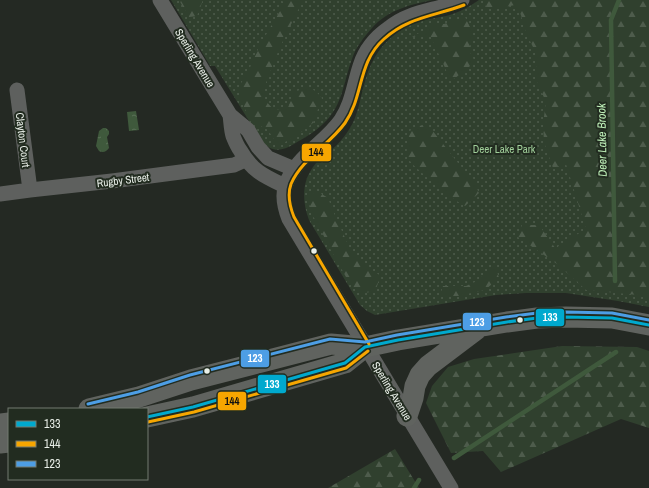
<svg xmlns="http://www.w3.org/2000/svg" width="649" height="488" font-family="'Archivo Narrow',sans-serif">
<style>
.grass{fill:url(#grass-dots)}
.forest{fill:url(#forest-firs)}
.water{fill:url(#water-ripples)}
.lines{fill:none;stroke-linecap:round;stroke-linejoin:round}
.stream{stroke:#3f593c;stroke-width:4.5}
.street{stroke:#5e605e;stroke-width:15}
.secondary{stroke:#60635f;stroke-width:21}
.bus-1-casing{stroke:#222c20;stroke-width:6}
.bus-2-casing{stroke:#222c20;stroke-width:6}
.bus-3-casing{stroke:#222c20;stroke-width:6}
.bus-1{stroke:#00a9ce;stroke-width:3}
.bus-2{stroke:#f7a600;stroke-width:3}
.bus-3{stroke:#4d9ee5;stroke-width:3}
.bus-dot{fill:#e9efe8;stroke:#222c20;stroke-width:1.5}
.labels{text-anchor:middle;stroke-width:4;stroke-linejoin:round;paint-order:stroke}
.street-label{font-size:11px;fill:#e9efe8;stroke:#222c20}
.park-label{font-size:11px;fill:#a0cf9a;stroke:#222c20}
.water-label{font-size:12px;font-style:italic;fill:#bff0b9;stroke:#222c20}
.line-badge{stroke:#222c20;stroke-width:1.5}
.badge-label{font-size:11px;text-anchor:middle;font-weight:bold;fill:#fff}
.pale-badge-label{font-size:11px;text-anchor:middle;font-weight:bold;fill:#111}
</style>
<defs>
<pattern id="grass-dots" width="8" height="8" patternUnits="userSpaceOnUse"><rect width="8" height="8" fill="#30402e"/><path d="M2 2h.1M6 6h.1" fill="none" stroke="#4e5c4c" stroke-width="1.8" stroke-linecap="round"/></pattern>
<pattern id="forest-firs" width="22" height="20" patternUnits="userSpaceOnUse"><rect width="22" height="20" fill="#30402e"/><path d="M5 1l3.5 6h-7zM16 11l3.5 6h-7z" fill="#4e5c4c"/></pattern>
<pattern id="water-ripples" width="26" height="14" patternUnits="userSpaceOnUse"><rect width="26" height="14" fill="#3f593c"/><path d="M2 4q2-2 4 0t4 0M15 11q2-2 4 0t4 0" fill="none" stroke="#5b7158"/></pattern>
</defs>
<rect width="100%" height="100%" fill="#242923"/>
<path class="grass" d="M171 0H432C409 5 388 10 372 28 364 37 356 47 352 59 344 80 343 103 327 120 318 130 306 137 294 144 282 151 273 153 262 142L215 66H210L209 64Z
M479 0H649V307L618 301 566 293H526L496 295 375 315 367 311 360 305 309 220C304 207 302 192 307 178 310 171 315 163 321 158 324 156 327 154 330 151 338 145 345 136 350 128 358 115 360 99 364 85 369 65 377 49 393 36 400 30 408 25 417 22 426 19 436 18 446 16 458 13 469 7 479 0Z"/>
<path class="forest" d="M179 0H203L197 16 189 17Z
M282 0H303L279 49 264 88 263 98 274 110 288 108 293 92C308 88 311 85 322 98L313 123 296 136 278 146 268 130 251 121 242 103 238 89 250 67 260 45 284 4Z
M489 0H649V298L638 295 586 290 557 264 518 237 522 225H539L555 248 586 229 566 164 553 168 544 142 543 124 546 102 537 82 536 53 526 33 521 15 515 5 493 9 485 6Z
M465 17 472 31V39L469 50 475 62 454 79 449 78C444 63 436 50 430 35L412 37 435 24H444Z
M419 125 432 130 458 163 473 180 479 193 465 206C446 195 435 185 419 170 415 167 409 161 407 156 406 147 408 137 411 129Z
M317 191 328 198 333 211 350 249 367 267 381 276 375 291 365 293 354 288 346 277 328 245 319 226 311 213 308 196Z
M495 265 499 278 485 290 458 296H440L443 286H466L477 281 487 271Z
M562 346 637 347 649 351V428L621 419 501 472 483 451 451 453 426 403 432 386 448 367 474 359Z
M395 449 419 488H328Z"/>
<path class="water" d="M136 111 139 130 129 131 127 112Z
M103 128H106L109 131V134L107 137 109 148C106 152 103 153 99 151L96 146 99 131Z"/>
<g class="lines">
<path class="stream" d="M615 281 611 20 619 0
M454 458 616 352
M414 488 419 480"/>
<path class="street" d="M160 0 230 115 248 130 258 147 268 158 294 169
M17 90 30 190
M230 115C231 122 231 129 233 136 235 141 237 146 240 150 252 171 264 176 285 186
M0 194 30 190 112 181 234 165 245 160
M451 488 289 219C285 209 282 195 286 184 296 157 325 143 341 120 352 104 354 84 360 66 365 50 376 37 389 28 410 10 438 11 462 0"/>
<path class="secondary" d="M89 409 139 397 191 380 331 344 365 347 398 340 507 322 537 318 566 317 612 318 649 325
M407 416 413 398 415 386 420 375 428 366 477 329
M147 417 193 407 338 365 345 363 365 347
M0 424 9 423
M0 443 9 442"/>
<g class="bus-1-casing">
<path id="bus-1" d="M147 417 193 407 345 363 365 347 398 340 507 322 537 318 566 317 612 318 649 325"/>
</g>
<g class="bus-2-casing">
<path id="bus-2" d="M369 344 294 217C290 207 287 195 291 184 302 159 329 145 345 123 364 96 357 63 384 39 408 17 435 16 464 5
M148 422 194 412 346 368 368 351"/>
</g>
<g class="bus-3-casing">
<path id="bus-3" d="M88 404 138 392 190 375 330 339 365 342 397 335 506 317 537 313 566 312 612 313 649 320"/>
</g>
<use href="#bus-1" class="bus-1"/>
<use href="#bus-2" class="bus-2"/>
<use href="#bus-3" class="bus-3"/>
</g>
<g class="bus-dot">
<circle cx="314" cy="251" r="3.5"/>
<circle cx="520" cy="320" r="3.5"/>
<circle cx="207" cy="371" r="3.5"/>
</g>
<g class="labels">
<g class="street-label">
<text transform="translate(195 58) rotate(59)" y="4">Sperling Avenue</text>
<text transform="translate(23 140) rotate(83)" y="4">Clayton Court</text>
<text transform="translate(123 180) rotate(-7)" y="4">Rugby Street</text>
<text transform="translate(392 391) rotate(59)" y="4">Sperling Avenue</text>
</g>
<g class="park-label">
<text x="504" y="153">Deer Lake Park</text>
</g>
<g class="water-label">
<text transform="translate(602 140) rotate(-91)" y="4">Deer Lake Brook</text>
</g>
</g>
<g class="line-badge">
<rect x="301" y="143" width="31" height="19" rx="4" fill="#f7a600"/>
<rect x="535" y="308" width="30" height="19" rx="4" fill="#00a9ce"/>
<rect x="462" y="312" width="30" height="19" rx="4" fill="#4d9ee5"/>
<rect x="240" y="349" width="30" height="19" rx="4" fill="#4d9ee5"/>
<rect x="257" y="374" width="30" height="20" rx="4" fill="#00a9ce"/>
<rect x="217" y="391" width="30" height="20" rx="4" fill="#f7a600"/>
</g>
<g class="badge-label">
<text x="550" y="321">133</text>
<text x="477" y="326">123</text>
<text x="255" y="362">123</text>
<text x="272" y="388">133</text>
</g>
<g class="pale-badge-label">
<text x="316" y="156">144</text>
<text x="232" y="405">144</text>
</g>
<rect x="8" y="408" width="140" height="72" fill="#222c20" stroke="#727a70"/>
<rect x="16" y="421" width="20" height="6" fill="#00a9ce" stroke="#727a70"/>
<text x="44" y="428" font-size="12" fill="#e9efe8">133</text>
<rect x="16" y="441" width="20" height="6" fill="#f7a600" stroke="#727a70"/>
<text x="44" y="448" font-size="12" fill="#e9efe8">144</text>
<rect x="16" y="461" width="20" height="6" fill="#4d9ee5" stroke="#727a70"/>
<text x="44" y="468" font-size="12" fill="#e9efe8">123</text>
</svg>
